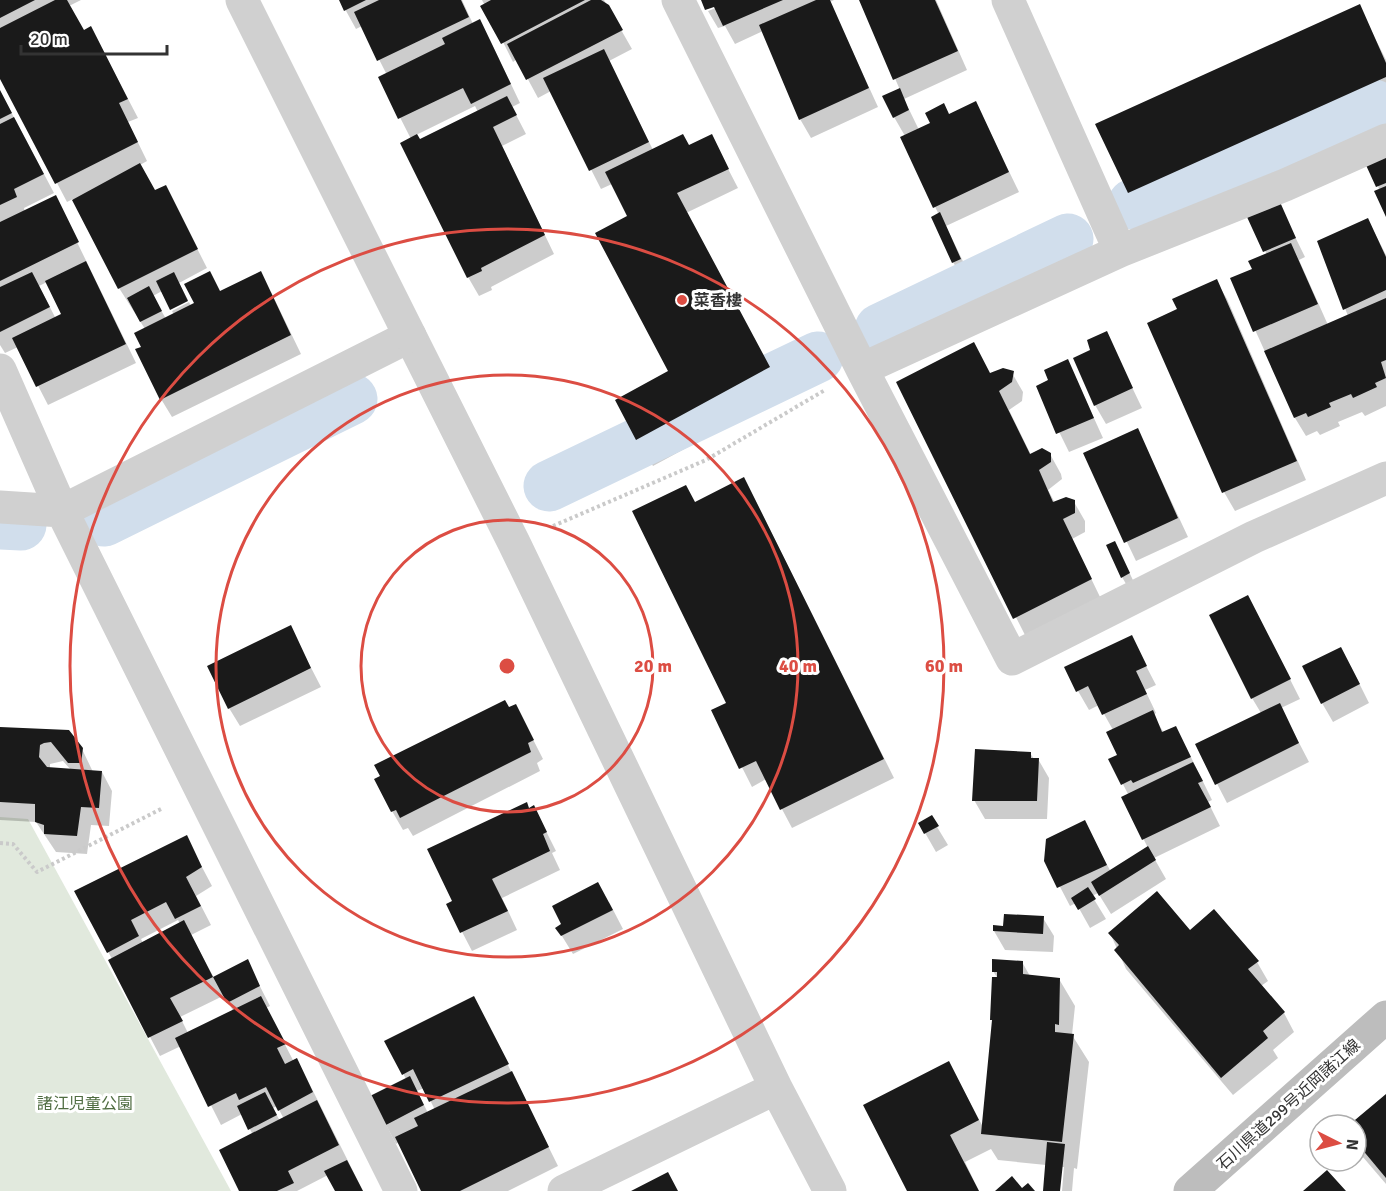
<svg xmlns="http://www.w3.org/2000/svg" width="1386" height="1191" font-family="Signika,'Noto Sans JP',sans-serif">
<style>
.green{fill:#e1e9dd}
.shadow{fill:#0003;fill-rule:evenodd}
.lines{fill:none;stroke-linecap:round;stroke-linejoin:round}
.canal{stroke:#d1deec;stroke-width:51}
.building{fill:#1a1a1a}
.path{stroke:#cacaca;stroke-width:4;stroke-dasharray:3 3;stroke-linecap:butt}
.minor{stroke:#d0d0d0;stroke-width:33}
.tertiary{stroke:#d0d0d0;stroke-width:33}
.secondary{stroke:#bdbdbd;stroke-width:33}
.ring{fill:none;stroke:#dc4d43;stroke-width:3}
.poi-dot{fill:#dc4d43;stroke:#fff;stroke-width:2}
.labels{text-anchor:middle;stroke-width:6;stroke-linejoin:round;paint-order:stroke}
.poi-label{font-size:16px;font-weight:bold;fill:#333;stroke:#fff;text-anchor:start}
.park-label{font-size:16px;fill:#506d42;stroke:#fff}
.street-label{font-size:16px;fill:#333;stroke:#fff}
.centre{fill:#dc4d43;stroke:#fff;stroke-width:3}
.ring-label{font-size:18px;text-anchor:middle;font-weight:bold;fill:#dc4d43;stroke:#fff;stroke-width:6;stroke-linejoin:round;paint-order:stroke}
</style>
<rect width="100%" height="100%" fill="#fff"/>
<path class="green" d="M0 817 28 819 231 1191H0Z"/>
<path class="shadow" d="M0 0H81L69 6 84 32 91 28 138 118 128 122 147 161 140 165 155 192 166 187 207 268 179 283 188 300 170 308 162 291 153 296 166 319 174 315 172 311 189 302 191 306 221 293 271 292 301 354 172 417 161 399 144 347 145 329 119 288 73 199 67 202 57 183 0 76Z
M340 0H462L473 24 490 40 520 103 512 107 526 134 502 146 554 254 491 287 492 290 479 296 468 277 411 139 380 78 387 75 362 26 356 29ZM475 106 478 112 419 141 416 135Z
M482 0H604L632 49 609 61 653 150 688 147 711 136 738 188 686 213 784 395 653 466 637 439 670 372 629 217 612 184 601 189 551 91 538 98 517 59 513 62Z
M702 0H834L830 2 878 107 811 138 800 119 763 31 735 44 725 26 718 28 708 11 721 6Z
M861 0H936L967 70 904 99 919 130 976 103 1019 192 946 226 971 278 964 281 953 262 939 215 902 138 905 136 894 117 900 90Z
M1359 6 1386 60V100L1140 211 1097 125Z
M0 91 54 193 24 208 25 212 55 197 136 363 48 405 18 347 5 353 0 345ZM47 282 63 315 56 319 39 286Z
M1386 155V213L1378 186Z
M1279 204 1305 257 1299 260 1328 325 1348 316 1319 242 1368 220 1386 255V406L1365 416 1362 412 1338 422 1340 426 1320 435 1317 431 1306 436 1295 418 1232 279 1254 269 1267 255 1249 217Z
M1216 281 1227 299 1306 480 1235 511 1224 492 1179 310Z
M1106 333 1142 408 1106 424 1095 405 1092 351Z
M1068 361 1103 438 1069 452 1037 387 1050 381Z
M1012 373 1023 392 1022 401 1009 410 1031 455 1050 454 1061 474 1062 479 1048 490 1055 503 1074 502 1085 521V532L1072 539 1101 599 1026 637 898 383Z
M1138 430 1188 537 1136 561 1085 454Z
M754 498 894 778 792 828 766 779 752 787 713 710 728 703 695 504Z
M1115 542 1139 593 1133 596 1122 577Z
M1258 616 1300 699 1281 708 1309 762 1227 803 1197 745 1261 713 1252 698Z
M290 627 321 687 240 726 229 708Z
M1131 637 1156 685 1145 690 1156 713 1153 715 1164 733 1186 747 1212 800 1208 802 1220 826 1154 858 1166 879 1111 914 1098 893 1092 896 1106 919 1090 928 1076 903 1070 906 1046 860 1084 822 1111 872 1148 848 1123 798 1128 794 1110 759 1119 756 1113 730 1099 705 1089 710 1078 691Z
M1351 667 1369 703 1333 722 1322 703Z
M516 706 543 759 537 763 540 771 413 836 408 828 403 830 392 811 382 776Z
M0 729 82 749 93 772H102L112 791 109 826 91 825 87 854 56 852 36 822 0 820ZM63 761 71 770 50 769V764Z
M1030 753 1034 759H1038L1049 778 1047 819H985L974 800Z
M534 807 556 851 552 853 560 870 502 898 517 930 472 951 448 905 454 902Z
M931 817 948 845 936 852 920 824Z
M186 837 212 886 196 896 211 925 191 935 214 978 247 961 270 1006 266 1008 294 1062 297 1060 307 1079 363 1191H337L328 1175 297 1191H241L253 1135 242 1114 221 1125 181 1046 160 1056 110 961 112 959 76 892ZM178 920 180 924 143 943 141 939ZM225 995 233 1011 188 1033 180 1017ZM277 1106 284 1119 280 1121 273 1108Z
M609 902 623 929 573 954 557 928Z
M1043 918 1054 936 1053 952 1005 950 994 931Z
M1110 933 1257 962 1268 981 1261 986 1284 1013 1294 1032 1273 1050 1278 1058 1233 1095 1126 969Z
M1022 962 1030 976 1059 979 1075 1006 1072 1035 1089 1062 1077 1169 1074 1168 1072 1191H1062L1064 1167H1061L1059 1191H1044L1046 1165 998 1160 991 1149 965 1162 979 1191H909L949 1063 983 1127 998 979 993 971Z
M484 1017 558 1166 508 1191H422L399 1142 396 1144 386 1125 406 1079 386 1041ZM424 1088 435 1110 428 1113 417 1091Z
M1386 1096V1184L1362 1156 1356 1145V1125H1352Z"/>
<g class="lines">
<path class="canal" d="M1133 204 1374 105
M880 329 1068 239
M549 486 818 357
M104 521 352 399
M0 524 21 525"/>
</g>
<path class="building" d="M0 0H35L0 18Z
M55 0H67L84 30 91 26 128 99 119 103 138 142 55 184 0 79V28Z
M339 0H366L344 11Z
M379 0H461L469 17 377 61 354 12Z
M491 0H585L501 44 480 6Z
M591 0H601L609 5 623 30 526 80 507 44Z
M701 0H783L723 26 714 7 705 10Z
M816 0H830L869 88 799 120 759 25Z
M859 0H935L958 51 893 80Z
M1360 4 1386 63V77L1128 193 1095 124Z
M480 19 511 84 471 104 463 88 398 119 378 77 445 44 442 38Z
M604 49 649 142 589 171 543 78Z
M900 88 909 110 893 118 882 96Z
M0 90 12 113 0 119Z
M507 96 517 115 493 127 545 235 481 268 482 271 467 278 400 143 417 134 420 139Z
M976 101 1009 172 933 208 900 137 930 123 925 113 944 103 949 114Z
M14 117 44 174 14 189 17 197 0 205V124Z
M683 134 689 145 712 134 729 169 677 193 770 367 636 440 615 400 668 371 595 233 627 216 605 172Z
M1386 154V183L1376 187 1365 163Z
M140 163 155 190 166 185 198 249 118 289 72 200Z
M1386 186V217L1374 191Z
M56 195 79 242 0 281V222Z
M1280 202 1296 238 1263 252 1247 217Z
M940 212 961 259 952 263 931 217Z
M1368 218 1386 257V290L1343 310 1317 241Z
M1291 243 1318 304 1253 332 1230 278 1252 269 1248 261Z
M86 261 126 344 36 387 12 338 61 314 45 281Z
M210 271 220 291 261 271 291 335 160 400 135 349 141 347 134 333 194 303 184 284Z
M32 272 50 307 0 332V287Z
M174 272 188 301 170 310 156 281Z
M1217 279 1297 461 1222 493 1147 323 1177 309 1172 299Z
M149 286 162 311 140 322 127 298Z
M1386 298V360L1381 362 1386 378 1375 383 1377 387 1353 398 1351 394 1329 403 1331 407 1308 417 1306 413 1294 418 1264 351Z
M1107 331 1133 388 1094 406 1073 358 1090 350 1087 340Z
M974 342 990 373 1003 368 1014 371 1012 382 999 391 1030 454 1042 448 1051 453V462L1039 470 1053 502 1066 497 1075 500V513L1063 519 1092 579 1013 619 896 382Z
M1068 359 1094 418 1056 434 1036 386 1048 380 1044 370Z
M1138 428 1178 518 1124 543 1083 453Z
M744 477 884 759 780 810 756 761 739 769 711 710 726 703 632 511 686 485 695 502Z
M1115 541 1130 573 1121 578 1106 545Z
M1248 595 1291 679 1251 699 1209 615Z
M291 625 311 668 228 709 207 666Z
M1132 635 1147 666 1136 671 1147 694 1102 715 1088 686 1076 692 1064 667Z
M1341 647 1360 684 1321 704 1302 666Z
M505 700 509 707 516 704 534 740 528 743 531 752 400 818 396 810 391 812 374 779 380 776 374 765Z
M1280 703 1299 743 1215 785 1195 744Z
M1153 710 1162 732 1176 726 1191 757 1133 783 1131 780 1121 785 1108 759 1117 755 1106 732Z
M0 727 69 730 83 748 81 763H68L51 742 44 743 40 745 39 757 47 767 102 771 99 808 81 807 77 836 44 834V825L35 822V804L0 802Z
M975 749 1031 752V758H1039L1037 801H972Z
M1193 762 1203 781 1198 783 1211 807 1142 840 1121 797Z
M527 802 529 808 534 805 547 832 543 834 550 851 492 879 508 911 460 933 446 904 452 901 427 849Z
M932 815 939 826 924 834 918 823Z
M1085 820 1107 865 1057 888 1044 861 1046 839Z
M187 835 202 867 186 877 201 906 175 919 166 902 131 920 139 936 107 953 74 891Z
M1148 846 1156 860 1099 896 1091 882Z
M598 882 613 910 561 936 555 928 561 924 552 906Z
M1088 887 1096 899 1078 910 1071 898Z
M1157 891 1190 930 1214 909 1259 961 1248 969 1285 1012 1263 1031 1268 1038 1221 1078 1114 950 1119 945 1108 933Z
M1004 914 1044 916 1043 934 993 931V925L1003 926Z
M184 920 213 977 170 998 183 1021 148 1038 108 960Z
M248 959 260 986 227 1003 213 977Z
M992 959 1023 961V974L1060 978 1059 1025 1055 1024V1032L1074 1034 1062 1142 981 1134 992 1020H990L992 977H997V972H992Z
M261 996 286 1044 277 1048 285 1064 297 1058 313 1092 278 1111 266 1087 239 1100 236 1093 208 1107 175 1038Z
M474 996 509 1064 429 1102 413 1069 402 1075 384 1041Z
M949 1061 979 1120 950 1135 979 1191H907L863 1105Z
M512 1071 549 1147 460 1191H421L395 1137 418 1126 414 1118Z
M410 1076 424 1105 384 1126 370 1096Z
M265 1092 277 1115 248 1130 237 1106Z
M1386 1094V1178L1356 1142V1125H1349Z
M317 1100 339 1145 288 1171 294 1183 277 1191H239L219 1150Z
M1047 1142 1065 1144 1060 1191H1043Z
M347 1160 363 1191H335L324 1171Z
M1327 1170 1346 1191H1303Z
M668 1172 678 1191H631Z
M1012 1176 1022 1188 1028 1183 1035 1191H995Z"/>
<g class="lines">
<path class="path" d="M553 526 706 460 825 390
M0 843 13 844 37 872 163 808"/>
<path class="minor" d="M678 0 862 369 1012 659 1254 537 1386 478
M1008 0 1120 251
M862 369 1120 251 1285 185 1386 140
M0 370 62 511 401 1191
M0 507 62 511 410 336 514 543 776 1088 830 1191
M564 1191 776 1088"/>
<path class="tertiary" d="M242 0 410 336"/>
<path class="secondary" d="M1190 1191 1386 1017"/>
</g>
<g class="ring">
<circle cx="507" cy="666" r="146"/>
<circle cx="507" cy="666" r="291"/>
<circle cx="507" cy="666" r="437"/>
</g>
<circle class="poi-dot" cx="682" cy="300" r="6"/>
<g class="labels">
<g class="poi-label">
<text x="694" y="306">菜香樓</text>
</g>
<g class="park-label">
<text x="85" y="1109">諸江児童公園</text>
</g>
<g class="street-label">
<text transform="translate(1288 1104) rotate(-42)" y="6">石川県道299号近岡諸江線</text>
</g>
</g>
<circle cx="507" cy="666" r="9" class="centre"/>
<g class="ring-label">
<text x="653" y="672">20 m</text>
<text x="798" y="672">40 m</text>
<text x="944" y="672">60 m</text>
</g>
<g transform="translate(1338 1143) rotate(96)"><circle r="28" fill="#ffffff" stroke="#adadad" stroke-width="1.5"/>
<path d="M0-4.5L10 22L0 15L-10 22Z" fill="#dc4d43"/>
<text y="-9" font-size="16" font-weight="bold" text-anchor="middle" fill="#333333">N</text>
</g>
<path d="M21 45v9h146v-9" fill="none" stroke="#333333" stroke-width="3"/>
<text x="30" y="45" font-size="18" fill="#333333" stroke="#ffffff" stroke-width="4.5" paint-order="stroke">20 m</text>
</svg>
